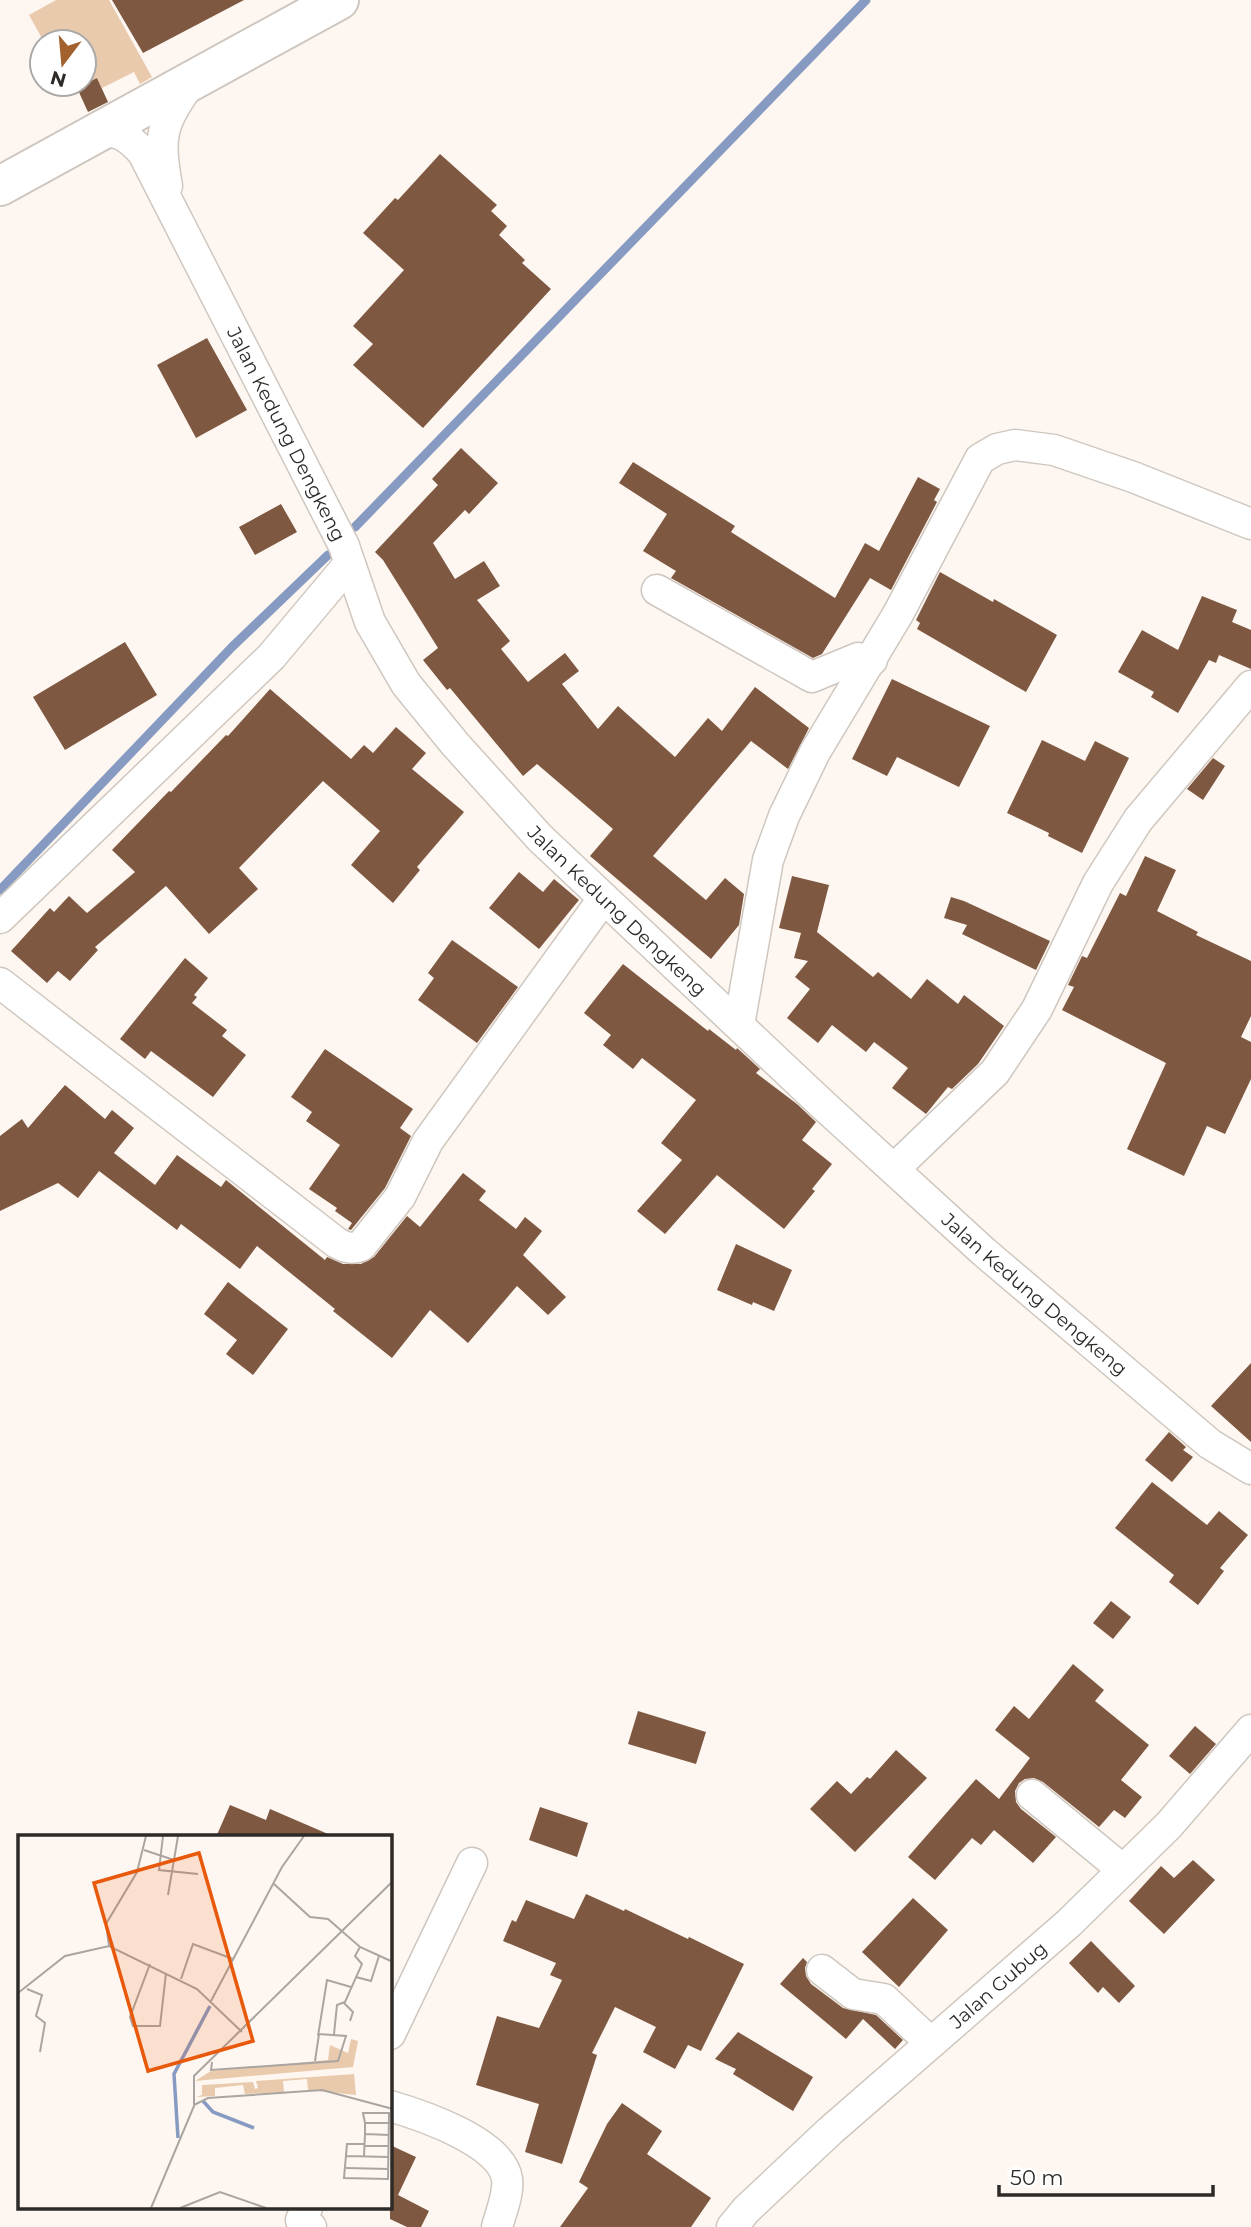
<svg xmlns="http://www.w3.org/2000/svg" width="1251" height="2227" font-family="Montserrat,sans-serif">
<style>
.green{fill:#eacaac}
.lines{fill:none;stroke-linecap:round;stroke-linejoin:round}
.stream{stroke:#879bc2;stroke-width:9}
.building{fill:#7e5841}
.minor-casing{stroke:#cfc7bf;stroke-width:33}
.tertiary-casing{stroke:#cfc7bf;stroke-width:42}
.minor{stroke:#fff;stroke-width:30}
.tertiary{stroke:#fff;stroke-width:38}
.labels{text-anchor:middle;stroke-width:7;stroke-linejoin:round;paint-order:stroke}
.street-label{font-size:19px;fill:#2d2a27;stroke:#fff}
.inset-river{fill:none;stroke:#879bc2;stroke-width:3.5}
.inset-road{fill:none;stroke:#aaa5a0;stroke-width:2}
.view{fill:#e8590c;fill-opacity:0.15;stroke:#e8590c;stroke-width:3.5}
.inset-edge{fill:none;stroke:#2d2a27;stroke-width:3.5}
</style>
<rect width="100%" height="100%" fill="#fef7f1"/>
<path class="green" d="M56 0H109L152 77 140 84 134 72 102 88 97 78 70 92 66 84H84V42H44L29 15Z"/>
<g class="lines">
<path class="stream" d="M355 527 866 0
M0 890 232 647 328 555"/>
</g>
<path class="building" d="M112 0H244L143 53Z
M97 78 108 102 88 112 77 88Z
M440 154 497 205 491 211 507 226 499 235 525 260 522 263 551 289 423 428 353 365 373 344 353 326 404 270 363 233 395 198 398 200Z
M207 338 247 410 196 438 157 365Z
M461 448 498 483 469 514 465 510 433 543 455 579 484 561 500 586 477 600 510 641 501 649 528 682 565 653 579 671 562 684 598 729 618 706 675 757 708 718 722 731 755 687 809 728 788 769 751 741 653 856 706 900 725 878 744 894 739 925 711 959 590 856 613 829 537 764 523 776 450 688 447 690 423 660 438 648 383 560 375 552 438 485 432 479Z
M633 462 735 526 731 532 835 598 865 543 879 551 918 477 940 489 934 500 937 502 891 590 870 578 822 654 813 658 671 578 676 571 643 551 667 514 619 483Z
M281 504 297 532 255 555 239 527Z
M940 572 993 602 994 599 1057 635 1026 692 917 629 920 623 916 620Z
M1202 596 1237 610 1232 622 1251 630V669L1219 655 1216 663 1209 660 1178 713 1151 697 1154 692 1118 672 1142 630 1178 650Z
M125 642 157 695 65 750 33 697Z
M892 679 990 726 959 787 897 757 887 776 852 759Z
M270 689 351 759 364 745 373 753 396 727 426 753 412 769 464 812 417 867 420 870 393 903 351 865 380 831 323 781 239 868 258 889 209 934 166 886 95 947 98 950 70 981 58 971 47 983 11 951 50 908 54 912 69 896 87 913 135 872 112 850 169 791 171 792 226 735 228 736Z
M1042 740 1085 761 1095 741 1129 758 1082 853 1048 836 1049 833 1007 813Z
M1213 758 1225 766 1203 800 1187 789Z
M1145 856 1176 870 1157 911 1198 932 1196 935 1251 961V1016L1241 1037 1251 1042V1079L1225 1134 1207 1126 1184 1176 1127 1149 1166 1063 1062 1010 1074 987 1068 985 1082 956 1087 958 1120 893 1126 896Z
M519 872 543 892 554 879 579 900 539 949 489 908Z
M792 876 829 885 817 932 873 977 878 972 911 999 927 979 958 1004 964 995 1004 1026 978 1064 952 1089 948 1087 926 1114 892 1088 908 1068 874 1042 866 1052 832 1025 818 1043 787 1018 810 989 795 977 808 961 794 958 801 933 779 928Z
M951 897 964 901 1050 941 1036 970 962 934 967 925 944 918Z
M452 940 518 987 477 1043 418 1000 434 978 428 973Z
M185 958 208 978 194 995 197 997 192 1003 227 1030 222 1036 246 1055 213 1097 151 1051 145 1059 120 1039Z
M623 964 708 1031 709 1029 736 1050 737 1048 760 1069 756 1073 797 1104 816 1122 802 1140 832 1164 812 1189 815 1191 784 1229 717 1175 665 1234 637 1211 682 1160 661 1143 696 1100 642 1058 633 1069 603 1045 611 1035 584 1013Z
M325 1049 413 1109 400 1128 411 1136 385 1188 351 1230 348 1229 352 1223 335 1211 337 1208 309 1189 340 1145 306 1121 312 1112 291 1097Z
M65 1085 105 1119 112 1110 134 1128 114 1153 155 1185 177 1155 221 1187 226 1180 325 1260 327 1257 343 1264H361L374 1257 407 1216 420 1227 463 1173 486 1191 479 1200 516 1229 525 1217 542 1231 523 1255 566 1297 548 1315 517 1286 468 1343 430 1310 392 1358 333 1311 335 1309 257 1246 240 1269 181 1224 177 1230 99 1171 78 1198 58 1183 0 1211V1136L22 1119 28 1128Z
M736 1244 792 1270 774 1311 753 1302 752 1305 717 1290Z
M228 1282 288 1329 253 1375 226 1354 237 1340 204 1314Z
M1251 1363V1442L1211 1406Z
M1169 1432 1186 1447 1183 1450 1193 1457 1172 1482 1145 1460Z
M1152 1482 1207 1525 1219 1511 1248 1535 1220 1568 1224 1571 1198 1605 1169 1582 1174 1575 1115 1528Z
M1111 1601 1131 1617 1113 1639 1093 1623Z
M1073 1664 1104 1690 1095 1701 1149 1745 1121 1780 1142 1797 1125 1818 1114 1810 1099 1827 1043 1782 1034 1778 1025 1779 1019 1783 1015 1791 1016 1802 1021 1809 1056 1837 1033 1863 994 1830 981 1845 972 1838 935 1880 908 1857 976 1779 999 1799 1030 1758 995 1730 1014 1706 1029 1719Z
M638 1711 706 1732 696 1764 628 1744Z
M1195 1726 1216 1744 1190 1774 1169 1756Z
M896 1750 927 1778 855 1852 810 1809 837 1781 851 1794 867 1777 870 1779Z
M230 1805 266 1820 270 1809 335 1837H216Z
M540 1807 588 1823 577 1857 529 1840Z
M1193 1860 1215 1880 1164 1934 1129 1901 1161 1866 1174 1878Z
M586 1894 624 1911 625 1909 688 1939 689 1937 744 1964 701 2051 688 2045 675 2069 643 2052 656 2027 615 2007 592 2053 597 2055 562 2164 525 2152 539 2104 476 2085 497 2016 539 2028 562 1980 550 1975 556 1963 503 1941 512 1920 516 1922 526 1900 574 1919Z
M913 1898 948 1930 899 1987 862 1952Z
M1091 1941 1135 1986 1119 2003 1103 1987 1098 1993 1069 1963Z
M803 1958 807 1962 805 1968 806 1976 811 1984 843 2008 876 2015 903 2040 895 2049 863 2019 846 2039 780 1984Z
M738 2032 813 2077 793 2111 733 2074 736 2069 715 2059Z
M622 2103 662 2131 647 2154 711 2198 691 2227H560L588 2188 579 2182 607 2124Z
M390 2145 416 2157 398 2195 429 2211 421 2227H407L390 2219Z"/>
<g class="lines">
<g class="minor-casing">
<g id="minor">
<path id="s1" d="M100 130C120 131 130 138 143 153L344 546 370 622 406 684 455 744 540 838 821 1103 984 1252 1143 1387 1210 1444 1251 1469"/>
<path d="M167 186C158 135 161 124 191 82"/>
<path d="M657 590 812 677 858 658 872 660"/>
<path d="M0 918 271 657 349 564"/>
<path d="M0 983 337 1243C346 1248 352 1249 361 1246L400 1197 428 1141 603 899"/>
<path d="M739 1025 768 860 784 816 815 752 898 614 980 459 997 449 1015 445 1054 450 1133 477 1251 524"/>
<path d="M894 1169 995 1072 1037 1009 1098 883 1138 820 1251 686"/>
<path d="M1032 1795 1123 1870"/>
<path d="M822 1970 853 1994 884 1999 931 2043"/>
<path d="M390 2034 472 1863"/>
<path d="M390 2106C421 2115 502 2142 507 2179 509 2194 501 2212 497 2227"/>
<path d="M307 2208 301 2220 311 2227"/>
<path id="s2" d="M732 2227 746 2210 830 2131 1069 1923 1169 1825 1251 1730"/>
</g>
</g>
<g class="tertiary-casing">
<path id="tertiary" d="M0 186 339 0"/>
</g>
<use href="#minor" class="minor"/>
<use href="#tertiary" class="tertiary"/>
</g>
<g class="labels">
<g class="street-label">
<text dy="7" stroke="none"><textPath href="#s1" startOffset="366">Jalan Kedung Dengkeng</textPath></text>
<text dy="7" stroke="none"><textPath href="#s1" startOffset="954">Jalan Kedung Dengkeng</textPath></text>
<text dy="7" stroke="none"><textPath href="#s1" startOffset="1521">Jalan Kedung Dengkeng</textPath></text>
<text dy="7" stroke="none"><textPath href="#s2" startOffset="360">Jalan Gubug</textPath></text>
</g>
</g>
<g transform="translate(18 1835)">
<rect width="374" height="374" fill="#fef7f1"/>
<path d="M333 204 340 206 335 232 177 246 193 236 310 225 312 210 330 218ZM336 239 338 260 290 255 289 244 265 246 266 257 227 259 225 250 197 253V261L178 262 184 260V250L235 247 237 254 240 253 238 246Z" fill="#eacaac"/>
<path class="inset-river" d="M185 266 195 277 236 293M160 303 156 239 192 171"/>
<path class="inset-road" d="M145 1 141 35 180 39M126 15 156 25 150 60M156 25 160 1M256 49 292 82 310 84 342 112 375 127M91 111 88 89 119 37 128 1M132 129 112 182 115 191H142L148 138M338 142 353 146 361 121M163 144 175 109 215 124M9 154 24 160 18 181 27 188 22 217M0 158 47 121 91 111 179 154 224 197M193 166 264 32 286 1M326 168 335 177 332 186M316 199 319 170 327 167 344 129 337 121 342 112M300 201 309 145 333 152M194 227 193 235 320 226 328 201 301 199 297 226M176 270 190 263 304 255 375 274M347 288H372M347 299 371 300M347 311H371M328 321 371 322M346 321 347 299V288L345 278H371L370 344 326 343 329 309H347M328 333 371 334M133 373 176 271V241L375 46M162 373 202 357 248 373"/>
<path class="view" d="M181 18 235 206 130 236 76 48Z"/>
<rect width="374" height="374" class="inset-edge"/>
</g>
<g transform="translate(63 63) rotate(196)"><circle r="33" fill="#ffffff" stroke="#abaaa9" stroke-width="2"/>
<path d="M0-5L12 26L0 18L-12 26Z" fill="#a3612d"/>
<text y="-10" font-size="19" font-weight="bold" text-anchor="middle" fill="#2d2a27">N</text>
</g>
<path d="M999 2185v10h214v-10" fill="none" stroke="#2d2a27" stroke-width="3.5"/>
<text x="1010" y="2185" font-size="21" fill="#2d2a27" stroke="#ffffff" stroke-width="5" paint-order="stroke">50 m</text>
</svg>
